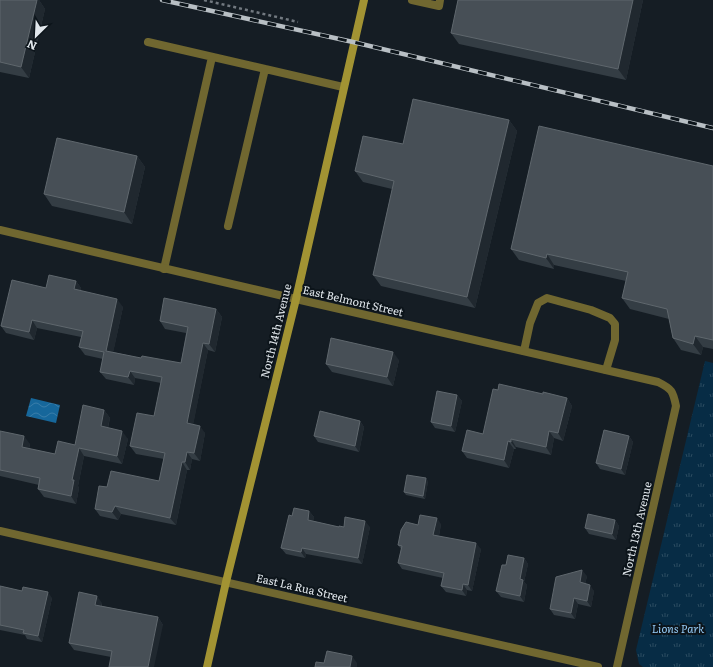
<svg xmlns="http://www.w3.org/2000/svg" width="713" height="667" font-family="Literata,serif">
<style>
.park{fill:url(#park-tufts)}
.water{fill:url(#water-waves)}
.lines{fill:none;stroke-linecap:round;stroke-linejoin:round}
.path{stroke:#727980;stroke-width:2.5;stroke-dasharray:3 3;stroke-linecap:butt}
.lane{stroke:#706730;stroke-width:8}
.street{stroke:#706730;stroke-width:8}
.secondary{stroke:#a29333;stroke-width:8}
.rail-casing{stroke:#b8bfc4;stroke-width:4.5}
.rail{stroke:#0c141a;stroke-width:3;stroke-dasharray:9;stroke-linecap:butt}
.wall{fill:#343d44}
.shaded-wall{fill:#20282f}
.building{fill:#474f56;stroke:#5f676d}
.labels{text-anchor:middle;stroke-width:4;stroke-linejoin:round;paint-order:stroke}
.street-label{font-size:11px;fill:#e1e7ec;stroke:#0c141a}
.park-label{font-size:11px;font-style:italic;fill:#97cefa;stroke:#0c141a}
</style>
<defs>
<pattern id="park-tufts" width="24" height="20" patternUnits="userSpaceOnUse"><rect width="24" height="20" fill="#072c45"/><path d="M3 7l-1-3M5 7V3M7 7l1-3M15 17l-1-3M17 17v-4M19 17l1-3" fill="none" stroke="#2b4b60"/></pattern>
<pattern id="water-waves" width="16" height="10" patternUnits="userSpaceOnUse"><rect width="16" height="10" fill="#16679b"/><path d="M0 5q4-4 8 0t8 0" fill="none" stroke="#387da9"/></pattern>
</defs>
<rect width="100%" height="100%" fill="#151d24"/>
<path class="park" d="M705 361 713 363V667H643L639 664 636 650Z"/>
<path class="water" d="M31 398 60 405 56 423 26 416Z"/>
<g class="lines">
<path class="path" d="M204 0 298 22"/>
<path class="lane" d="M412 0 439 6 440 0
M148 42 343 87
M228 226 265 69
M164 269 212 57
M524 351 530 323 538 303 547 298 591 310 610 318 615 324V340L606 370"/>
<path class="street" d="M0 230 296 299 658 382C672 389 673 391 676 406L617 667
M0 531 598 667"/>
<path class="secondary" d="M207 667 226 582 296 299 364 0"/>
<g class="rail-casing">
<path id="rail" d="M162 0 353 42 713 128"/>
</g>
<use href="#rail" class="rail"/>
</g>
<path class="wall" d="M0 0H39L45 9 29 78 0 72Z
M458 0H643L626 80 459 44 451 33Z
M509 120 517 131 475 308 381 286 373 275 392 189 363 182 355 171 403 144Z
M137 156 145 167 132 224 52 206 44 194Z
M713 166V349L703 347 701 355 681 350 673 338 669 319 630 309 622 298 626 281 554 265V269L519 260 511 249Z
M76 281 81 288V291L123 307 113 352 141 358 181 363 186 333 165 329 160 321 216 309 222 317 215 352 208 350 193 424 205 433 200 461 192 459 190 470H187L176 525 121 514 118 520 100 516 95 509 107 487 159 481 164 459 136 454 130 446 154 416 161 383 135 378 134 385 106 379 100 372 103 359 85 355 79 347 81 337 37 328 34 340 6 333 1 326 46 288Z
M399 360 393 386 332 372 326 364Z
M498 390 543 394 567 398 572 406 563 441 554 438 551 455 516 447V449H514L509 468 467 458 462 451 483 434Z
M457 395 462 401 455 432 435 428 431 422Z
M104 410 110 418 108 428 128 439 122 464 84 456 78 486 79 488 76 504 44 497 38 489 39 485 0 476V431L30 444 29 449 55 454 75 445Z
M360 421 364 427 359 452 318 442 314 436Z
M629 436 633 442 625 475 600 469 596 463Z
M428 481 425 499 406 495 404 492Z
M309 511 314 517 313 521 339 527H370L362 564 306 554 305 558 286 554 281 548 292 516Z
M615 520 619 526 616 540 589 534 585 528Z
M441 524 439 536 481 549 472 591 467 590 466 596 446 592 441 586 443 578 402 569 398 563 401 549 398 545 418 525Z
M524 558 528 564 524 582 527 585 524 602 501 597 496 591 506 565Z
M587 576 585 584 594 591 591 607 578 604 575 619 554 615 550 609Z
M0 586 52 598 42 642 27 639 25 635 0 630Z
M102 603V606L158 617 163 625 111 657 74 650 69 643Z"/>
<path class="shaded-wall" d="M37 0H39L45 9 29 78 21 67Z
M633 0H643L626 80 618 69Z
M509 120 517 131 475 308 467 297Z
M137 156 145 167 132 224 124 212Z
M547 254 554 265V269L546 258Z
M76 281 81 288 79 297 74 289Z
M117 299 123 307 112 358 106 351Z
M216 309 222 317 215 352 209 344Z
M32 320 37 328 34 340 29 332Z
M695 336 703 347 701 355 693 344Z
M203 343 208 350 192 431 187 423Z
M393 352 399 360 393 386 387 377Z
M130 371 135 378 134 385 128 377Z
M457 395 462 401 455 432 451 426Z
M567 398 572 406 563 441 558 433Z
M104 410 110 418 106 434 101 426Z
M360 421 364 427 359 452 355 446Z
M200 426 205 433 200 461 194 453Z
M122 431 128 439 122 464 117 456Z
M549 431 554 438 551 455 546 447Z
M24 436 30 444 27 455 22 447Z
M629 436 633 442 625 475 621 469Z
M511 439 516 447V449L511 442Z
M508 441 514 449 509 468 504 460Z
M79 448 84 456 78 486 79 488 76 504 71 496 72 480Z
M187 452 192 459 190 470 185 462Z
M182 462 187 470 176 525 170 518Z
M426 478 428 481 425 499 423 496Z
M115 506 121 514 118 520 112 512Z
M309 511 314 517 312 526 308 520Z
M437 518 441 524 438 541 433 535Z
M615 520 619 526 616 540 612 534Z
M365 521 370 527 362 564 358 558Z
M476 543 481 549 472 591 468 585Z
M302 548 306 554 305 558 301 552Z
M524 558 528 564 524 582 527 585 524 602 520 596V579Z
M582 570 587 576 584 588 580 582Z
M463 584 467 590 466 596 462 590Z
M590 585 594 591 591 607 587 601Z
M48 592 52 598 42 642 38 636Z
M97 596 102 603 100 612 95 605Z
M574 598 578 604 575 619 571 613Z
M158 617 163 625 154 667H148Z
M352 656 357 663V667H350Z"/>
<path class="building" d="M0 0H37L21 67 0 62Z
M458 0H633L618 69 451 33Z
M413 99 509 120 467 297 373 275 394 181 355 171 363 136 403 144Z
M539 126 713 166V340L695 336 693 344 673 338 667 309 622 298 628 272 547 254 546 258 511 249Z
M57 138 137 156 124 212 44 194Z
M49 275 76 281 74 289 117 299 106 351 141 358 142 356 181 363 188 327 160 321 164 298 216 309 209 344 203 343 187 423 200 426 194 453 187 452 185 462H182L170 518 115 506 112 512 95 509 99 486 107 487 111 471 159 481 165 453 130 446 137 413 154 416 162 377 130 371 128 377 100 372 104 352 79 347 83 331 32 320 29 332 1 326 12 280 46 288Z
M331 338 393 352 387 377 326 364Z
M499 384 543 394V392L567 398 558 433 549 431 546 447 511 439V442L508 441 504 460 462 451 467 430 483 434 493 389 498 390Z
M437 391 457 395 451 426 431 422Z
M83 405 104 410 101 426 122 431 117 456 79 448 72 480H74L71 496 38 489 40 478 0 470V431L24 436 22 447 55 454 58 441 75 445Z
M320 411 360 421 355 446 314 436Z
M604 430 629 436 621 469 596 463Z
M407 475 426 478 423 496 404 492Z
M294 508 309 511 308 520 339 527V526L344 527 345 517 365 521 358 558 302 548 301 552 281 548 289 515 292 516Z
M588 514 615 520 612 534 585 528Z
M420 515 437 518 433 535 476 543 468 585 463 584 462 590 441 586 444 573 398 563 402 546 398 545 401 530 406 522 418 525Z
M508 555 524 558 520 579 523 580 520 596 496 591 502 565H506Z
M582 570 580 582 590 585 587 601 574 598 571 613 550 609 556 577Z
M0 586 22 591 23 587 48 592 38 636 23 633 24 630 0 625Z
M79 592 97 596 95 605 158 617 148 667H109L112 651 69 643Z
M327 651 352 656 350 667H315L316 662 324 663Z"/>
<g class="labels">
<g class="street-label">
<text transform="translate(353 301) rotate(13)" y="4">East Belmont Street</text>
<text transform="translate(276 331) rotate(-76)" y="4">North 14th Avenue</text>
<text transform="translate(637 529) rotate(-77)" y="4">North 13th Avenue</text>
<text transform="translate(302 588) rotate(13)" y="4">East La Rua Street</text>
</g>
<g class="park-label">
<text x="678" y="633">Lions Park</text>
</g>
</g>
<g transform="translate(36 36) rotate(204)" stroke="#0c141a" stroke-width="3" paint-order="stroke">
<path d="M0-3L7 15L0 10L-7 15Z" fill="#e1e7ec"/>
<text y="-6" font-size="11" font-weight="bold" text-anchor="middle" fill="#e1e7ec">N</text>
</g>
</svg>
